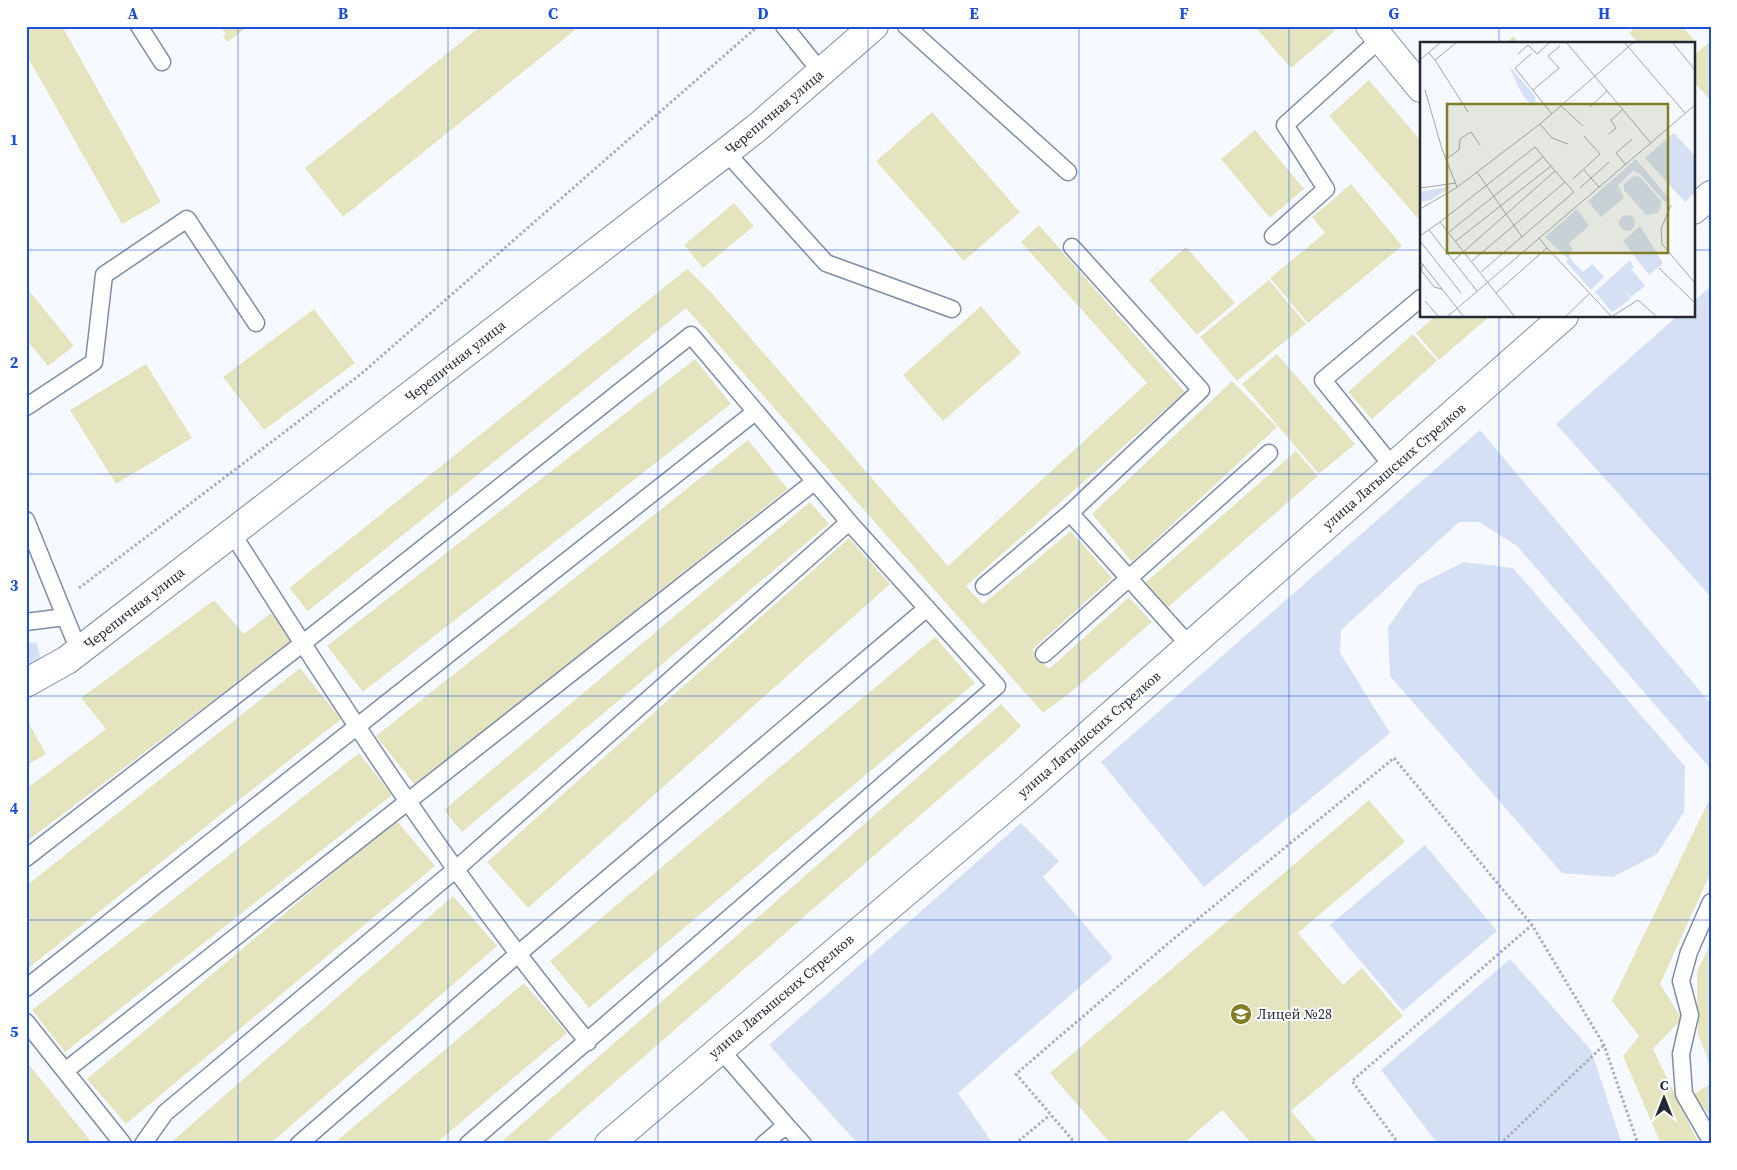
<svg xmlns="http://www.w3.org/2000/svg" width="1737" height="1170" font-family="'Source Serif 4',serif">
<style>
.green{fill:#d5e0f4}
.building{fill:#e4e5bf}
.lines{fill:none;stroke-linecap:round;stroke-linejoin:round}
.lane-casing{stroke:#7f8ca4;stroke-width:19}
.street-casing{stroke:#7f8ca4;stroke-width:30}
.secondary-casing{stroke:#7f8ca4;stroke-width:30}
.path{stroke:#abafb6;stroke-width:3;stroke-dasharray:2.5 2.5;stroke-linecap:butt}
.lane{stroke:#fff;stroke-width:16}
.street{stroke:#fff;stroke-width:28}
.secondary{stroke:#fff;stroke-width:28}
.grid{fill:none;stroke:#1d4ed8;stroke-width:1;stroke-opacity:0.55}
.labels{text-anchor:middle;stroke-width:4;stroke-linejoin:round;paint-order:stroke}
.street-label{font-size:14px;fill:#232832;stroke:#fff}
.poi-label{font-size:14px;fill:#232832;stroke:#fff;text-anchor:start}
.inset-road{fill:none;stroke:#a2a5ad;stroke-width:1}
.view{fill:#7f7e26;fill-opacity:0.15;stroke:#7f7e26;stroke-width:2.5}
.inset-edge{fill:none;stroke:#232832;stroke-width:2.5}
.neatline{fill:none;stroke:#1d4ed8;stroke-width:2}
.grid-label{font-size:16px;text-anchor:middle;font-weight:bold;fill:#1d4ed8}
</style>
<rect width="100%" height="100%" fill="#f6f9ff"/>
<path class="green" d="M1711 286V597L1556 424 1677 316H1693V302Z
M1480 430 1711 704V765L1709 767 1517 546 1479 522H1459L1341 630 1340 653 1390 733 1204 887 1101 762Z
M1464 562 1513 568 1685 766 1684 812 1657 854 1613 877 1562 873 1390 676 1388 627 1418 585Z
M36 642 41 659 26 667V644Z
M1021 823 1059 861 1043 877 1113 958 958 1093 991 1141 988 1144H858L769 1045Z
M1425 845 1497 931 1403 1011 1330 925Z
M1510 959 1591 1050 1622 1144H1438L1381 1070Z"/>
<path class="building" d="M26 26H62L161 202 122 224 26 54Z
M220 26H249L227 42 223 36 226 34Z
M481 26H580L343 217 305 168Z
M1260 26H1331L1335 31 1291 68 1257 29Z
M1637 26H1682L1694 40 1689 44H1639L1629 33Z
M1513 36 1520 44H1505Z
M1711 41V101L1693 81V56Z
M1369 80 1421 141V222L1329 116Z
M932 112 1020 212 964 261 876 161Z
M1255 130 1304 189 1270 218 1221 159Z
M1351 184 1402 246 1308 323 1270 278 1325 233 1312 217Z
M734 203 754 226 703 268 684 245Z
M1039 225 1185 392 966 586 983 604 1071 531 1112 578 1032 650 1049 669 1129 597 1152 622 1070 693 1043 713 686 308 308 611 289 588 687 269 710 291 948 566 1147 383 1021 242Z
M1186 247 1235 303 1197 335 1149 280Z
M1269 280 1306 324 1237 381 1200 337Z
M26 287 74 346 48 366 26 339Z
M981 306 1021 353 943 421 903 375Z
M314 309 355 363 264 430 223 377Z
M1435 316H1490L1439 360 1416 333Z
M1413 334 1437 361 1372 419 1348 392Z
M1277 354 1355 444 1319 474 1242 384Z
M695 359 731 404 363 692 327 646Z
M146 364 192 438 116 484 70 410Z
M1232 381 1277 427 1132 562 1092 514Z
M748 440 788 489 415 785 376 736Z
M1296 451 1318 476 1167 608 1145 583Z
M810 502 829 524 462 832 444 810Z
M849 538 890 584 528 908 487 862Z
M214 600 244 634 271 613 292 641 26 842V789L106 729 81 698Z
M935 637 975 683 589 1008 550 961Z
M300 668 341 719 26 970V886Z
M1001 704 1021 726 1010 737 544 1144H499Z
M26 718 46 754 26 766Z
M359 753 392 795 65 1052 32 1010Z
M1711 796V872L1660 984 1682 1019 1653 1049 1699 1144H1661L1623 1056 1639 1036 1612 1001Z
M1369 800 1405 842 1298 933 1343 985 1362 968 1403 1016 1291 1111 1319 1144H1252L1222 1110 1183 1144H1111L1050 1073Z
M396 820 435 866 126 1124 87 1079Z
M453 896 497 946 270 1144H169Z
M1711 942V1069L1698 1034 1697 972Z
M524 983 567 1033 435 1144H333Z
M26 1061 93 1144H26Z
M1711 1083V1117L1693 1095Z"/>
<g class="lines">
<g class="lane-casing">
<path id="lane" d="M139 26 162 62
M784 26 821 72
M906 26 1068 172
M726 152 826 263 952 309
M1273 236 1326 189 1285 125 1380 39
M26 407 94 362 104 275 187 219 256 323
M1393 467 1323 380 1421 298
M1070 513 1190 646
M26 520 79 651
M232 533C343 708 456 882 588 1042
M984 586 1070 513 1201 390 1072 247
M26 622 65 617
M1044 654 1269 453
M26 858 302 644 691 335 849 522
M1711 902 1689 952 1681 981 1690 1015 1681 1054 1684 1094 1711 1141
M26 988 755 412
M26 1022 123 1144
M719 1048 786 1125 764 1144
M65 1071 814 482
M786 1125 803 1144
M143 1144 165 1113 456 869 849 522 997 686 468 1144
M299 1144 518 954 927 608"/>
</g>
<g class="street-casing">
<path id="street" d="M1370 26 1421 88
M26 683 67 660 726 152 759 126 874 26"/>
</g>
<g class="secondary-casing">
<path id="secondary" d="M1693 210 1711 195
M609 1144 1025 791 1564 316"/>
</g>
<path class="path" d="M79 588 361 374 758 26
M1015 1144 1050 1115
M1076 1144 1016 1074 1165 946 1394 758 1532 925 1604 1045 1638 1144
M1399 1144 1352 1081 1532 925
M1500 1144 1604 1045"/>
<use href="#lane" class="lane"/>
<use href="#street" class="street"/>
<use href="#secondary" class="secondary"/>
</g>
<path class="grid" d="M238 26V1144M448 26V1144M658 26V1144M868 26V1144M1079 26V1144M1289 26V1144M1499 26V44M26 250H1421M1693 250H1711M1499 316V1144M26 474H1711M26 696H1711M26 920H1711"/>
<defs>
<g id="school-disc" transform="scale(1.125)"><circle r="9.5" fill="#7f7e26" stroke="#fff"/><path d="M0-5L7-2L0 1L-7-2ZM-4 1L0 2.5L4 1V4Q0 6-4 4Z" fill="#fff"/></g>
</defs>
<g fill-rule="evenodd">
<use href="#school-disc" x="1241" y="1014"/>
</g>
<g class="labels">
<g class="street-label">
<text transform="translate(774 112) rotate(-40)" y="5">Черепичная улица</text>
<text transform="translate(455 361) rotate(-38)" y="5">Черепичная улица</text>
<text transform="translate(1394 466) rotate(-41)" y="5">улица Латышских Стрелков</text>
<text transform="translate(134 608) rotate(-38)" y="5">Черепичная улица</text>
<text transform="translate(1089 734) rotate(-41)" y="5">улица Латышских Стрелков</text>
<text transform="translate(781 996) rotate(-40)" y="5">улица Латышских Стрелков</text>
</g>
<g class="poi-label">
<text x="1257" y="1019">Лицей №28</text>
</g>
</g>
<g transform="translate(1420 42)">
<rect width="275" height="275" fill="#f6f9ff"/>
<path d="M89 24 115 54 116 63 112 64 102 52ZM254 91 275 114V151L265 160 225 116ZM216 117 251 159 245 160 220 132 213 129 198 143 204 156 181 175 168 159ZM214 134 220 135 242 160 238 171 226 173 204 148V142ZM32 144 11 158 0 160V150ZM157 167 169 184 149 201 153 208 149 211 152 219 163 230 172 222 184 235 171 248 146 220 148 217 125 195ZM199 181a8 8 0 1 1 16 0a8 8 0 1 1-16 0ZM220 184 243 221 229 233 203 199ZM210 218 214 226 198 239 212 228 225 244 211 255 203 246 211 257 192 270 175 250Z" fill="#d5e0f4"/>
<path class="inset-road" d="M146 0 230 100M204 0 265 71M252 0 275 28M9 11 15 18 37 0M98 12 108 3 117 12 130 0M111 12 95 26 132 72M0 18 21 0M15 18 48 70M5 48 22 107 37 145M113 48 139 26 128 14 140 4M141 64 163 84M170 65 187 49M120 82 132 96 148 102M189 92 196 86 191 78 203 67M26 117 39 108 40 97 51 90 60 103M205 122 196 111 212 97M164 128 179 145M57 130 102 195M153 137 180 112 164 94M0 146 36 141M160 146 189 120M251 163 241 187 242 202 275 241M0 167 36 146 120 82 214 0M20 180 115 105 135 129M9 188 57 249M29 190 123 115M0 194 20 180 95 275M0 199 41 251M36 199 131 124M127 206 192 275M0 219 44 275M33 219 135 129 154 150 61 230M52 219 145 140M3 222 1 228 14 245 22 247M239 226 275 261M76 251 127 206 119 196M5 259 19 275M27 275 275 63M145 275 169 252M191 275 218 258 237 275"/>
<path class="view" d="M27 62H248V211H27Z"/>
<rect width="275" height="275" class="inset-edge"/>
</g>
<rect width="1737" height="1170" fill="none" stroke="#ffffff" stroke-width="55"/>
<g transform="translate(1664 1098)" stroke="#ffffff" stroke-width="4" paint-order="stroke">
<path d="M0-4L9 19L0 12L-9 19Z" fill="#232832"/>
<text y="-8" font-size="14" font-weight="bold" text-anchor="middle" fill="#232832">С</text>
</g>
<rect x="28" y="28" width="1682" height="1114" class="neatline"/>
<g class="grid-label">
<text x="133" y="19">A</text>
<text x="343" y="19">B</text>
<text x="553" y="19">C</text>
<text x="763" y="19">D</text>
<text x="974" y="19">E</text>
<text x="1184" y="19">F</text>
<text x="1394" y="19">G</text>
<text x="1604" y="19">H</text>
<text x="14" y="145">1</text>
<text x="14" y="368">2</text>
<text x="14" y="591">3</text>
<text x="14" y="814">4</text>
<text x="14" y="1037">5</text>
</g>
</svg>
